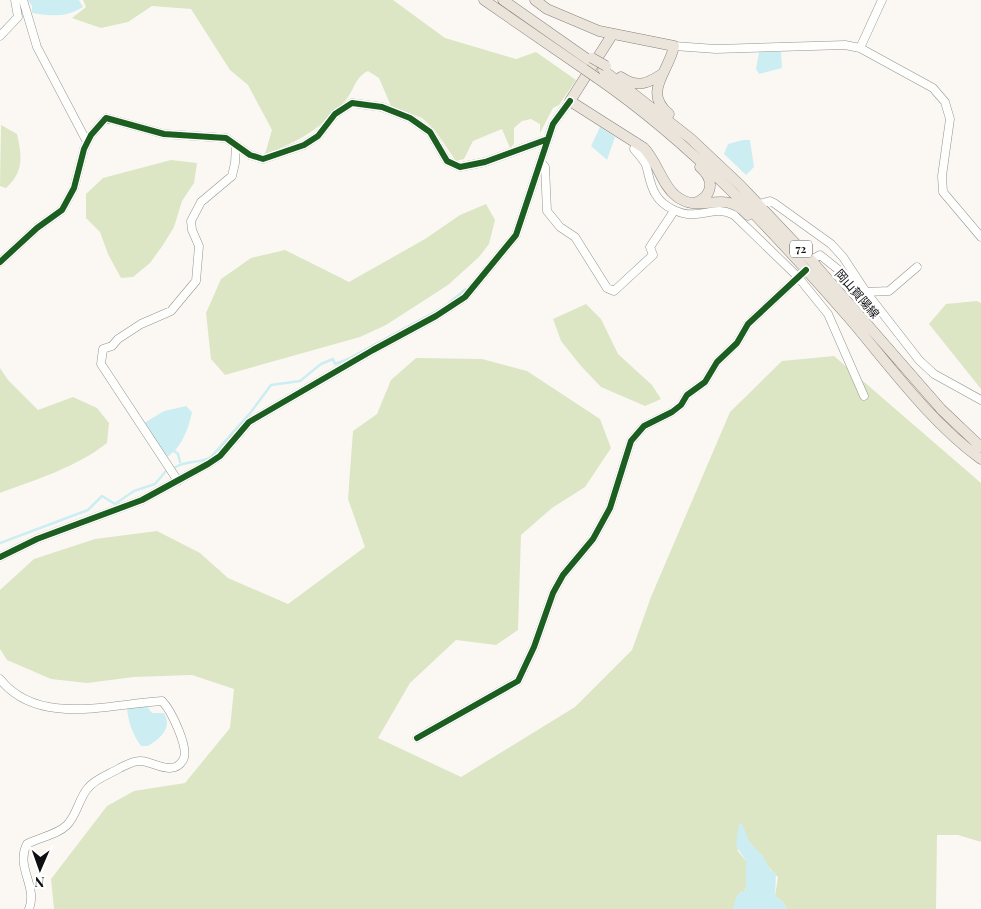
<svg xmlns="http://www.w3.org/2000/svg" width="981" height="909" font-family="'Playfair Display','Noto Sans JP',serif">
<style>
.forest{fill:#dce6c4}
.water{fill:#cceef3}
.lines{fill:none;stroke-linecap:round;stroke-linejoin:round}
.stream{stroke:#cceef3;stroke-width:2.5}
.minor-casing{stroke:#959492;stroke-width:9}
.major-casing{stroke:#83817f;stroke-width:11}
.minor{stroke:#fefefd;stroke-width:8}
.major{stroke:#ebe4da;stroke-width:10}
.major-bridge-casing{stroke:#83817f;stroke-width:11;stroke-linecap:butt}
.major-bridge{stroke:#ebe4da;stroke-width:10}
.cycleway-casing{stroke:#fff;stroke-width:9}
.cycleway{stroke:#1b5e20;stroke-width:6}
.labels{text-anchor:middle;stroke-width:5;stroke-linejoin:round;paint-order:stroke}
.shield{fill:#fff;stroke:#575757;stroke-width:1}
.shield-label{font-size:11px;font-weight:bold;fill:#0f0f0f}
.street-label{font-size:12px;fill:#0f0f0f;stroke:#fff}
</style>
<rect width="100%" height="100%" fill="#fbf8f4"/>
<path class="forest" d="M83 0H393L445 38 516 59 536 52 576 80 559 105 553 108 540 133V124L531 119 522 121 514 128V144L510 148 502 129 473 141 464 159 456 161 434 129 422 118 391 106 379 78 368 71C355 77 354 91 345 101 319 130 300 141 265 154L272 130 248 85 230 70 191 9 152 6 128 22 101 28 72 18 86 7Z
M1 125 17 134C22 156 24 172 6 188L0 186Z
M171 160 197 163 194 183 182 201 174 227 163 245 150 263 133 277 121 278 108 254 100 232 86 218V194L103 178Z
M486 204 495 220 489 244 479 257 448 285 386 325 360 337 225 375 211 359 206 313 221 279 251 258 285 250 349 282 425 239 460 215Z
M977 301 981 303V389L929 324 946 304Z
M586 304 601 319 618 354 652 385 661 399 645 406 601 387 581 366 561 341 553 319Z
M834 356 981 483V842L958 835H937L936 909H787L783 902 775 896 778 877C766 867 761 854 750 843L737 850 746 861V888L744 892H741L733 909H54L51 879 107 806 134 791 185 783 230 728 234 689 192 675 134 677 87 683 51 679 7 660 0 649V590L34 559 95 539 157 531 200 553 228 578 288 604 365 547 348 499 353 431 377 414 391 380 416 358 482 359 527 371 600 419 611 448 585 487 552 508 521 535 518 630 496 645 456 640 410 683 378 738 461 777 575 707 632 650 651 597 730 412 782 361Z
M0 368 8 380 38 410 73 397 97 408 109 423 107 443C77 467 35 480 0 493Z"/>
<path class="water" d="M28 0H79L83 7C65 18 52 16 32 13V6Z
M759 52H781L782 68 759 74 756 69Z
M600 127 615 137 607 160 591 146Z
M743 140H750L754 167 746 175 724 154 728 144Z
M186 406 192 412C189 427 182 448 167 457L144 423 164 411Z
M146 705 152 713H164C173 728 160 739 148 746H141C133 735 128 722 127 708Z
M739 824H742L750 843 763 856 771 871 776 873 775 896 783 902 787 909H733L737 895 746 890V861L736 846Z"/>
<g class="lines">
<path class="stream" d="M450 302 466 289
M173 450 178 454 180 462
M174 468C185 460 199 464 211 457L251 412 271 385 300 381 321 364 333 359 335 364 348 359 444 307
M0 543 88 510 102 496 115 504 134 491 155 484 166 471"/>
<g class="minor-casing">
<path id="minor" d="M23 0 37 47 87 142
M0 36 18 17 15 0
M674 46 716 49 845 45 860 48 933 88 945 102 950 119 942 176 943 192 981 237
M860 48 882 0
M636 142 634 149C638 154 643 159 646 165 649 175 650 186 656 195 663 207 682 216 696 214 711 213 719 207 734 215L798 277 828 314 864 396
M541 162 545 167 547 211 560 227 575 237 607 288 614 291 653 255 650 247 674 211
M759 204 770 201 774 203 831 244 843 257 866 292 919 360 934 374 981 400
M811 260 820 255 866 292 889 291 917 267
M0 262 37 228 62 210 74 188 84 149 91 135 106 118 164 134 226 138 250 155 263 159 304 145 318 136 335 114 352 103 382 107 410 118 430 132 447 161 460 167 485 162 548 139
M178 481 101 364 103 349 112 346 118 339 141 324 171 311 196 281 199 246 192 230 191 221 201 202 232 176 235 163 236 145
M0 557 37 539 142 500 208 464 220 456 249 422 373 350 436 316 465 297 516 235 553 124 570 101
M0 679C38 727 110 704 162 701 171 710 190 749 183 760 173 777 155 762 141 761 134 760 126 765 120 768 110 774 95 779 88 788 79 798 77 815 67 825 57 835 40 837 27 844 15 867 38 886 29 909
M417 738 518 681 534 647 553 593 563 575 593 539 610 508 631 441 644 426 672 412 681 405 687 395 705 382 717 362 737 343 748 324 806 270"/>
</g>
<g class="major-casing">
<path id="major" d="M484 0 584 69
M503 0 590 61
M535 0 547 9 599 31 674 46C669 72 642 92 669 114
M612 35 570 101 644 148C658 163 662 185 676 196 702 216 722 187 748 215
M603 70 690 138 740 185 811 260 941 409 981 447
M621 77C637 88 647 84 662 74
M597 78C694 145 772 230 849 318 890 366 930 422 981 459
M695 203C713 196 715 180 700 167"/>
</g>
<use href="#minor" class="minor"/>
<use href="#major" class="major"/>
<g class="major-bridge-casing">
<path id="major-bridge" d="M592 58 606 66
M584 69 597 78"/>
</g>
<use href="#major-bridge" class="major-bridge"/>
<g class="cycleway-casing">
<path id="cycleway" d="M0 262 37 228 62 210 74 188 84 149 91 135 106 118 164 134 226 138 250 155 263 159 304 145 318 136 335 114 352 103 382 107 410 118 430 132 447 161 460 167 485 162 548 139
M0 557 37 539 142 500 208 464 220 456 249 422 373 350 436 316 465 297 516 235 553 124 570 101
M417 738 518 681 534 647 553 593 563 575 593 539 610 508 631 441 644 426 672 412 681 405 687 395 705 382 717 362 737 343 748 324 806 270"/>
</g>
<use href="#cycleway" class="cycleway"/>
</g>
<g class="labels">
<rect class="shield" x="790" y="240.5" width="22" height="17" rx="4"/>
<g class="shield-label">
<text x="801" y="253">72</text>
</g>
<g class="street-label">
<text transform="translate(857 294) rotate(49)" y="4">岡山賀陽線</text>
</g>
</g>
<g transform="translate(40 869) rotate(182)" stroke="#ffffff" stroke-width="4" paint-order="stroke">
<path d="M0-4L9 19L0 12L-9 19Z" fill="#0f0f0f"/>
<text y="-8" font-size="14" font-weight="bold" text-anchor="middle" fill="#0f0f0f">N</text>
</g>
</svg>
